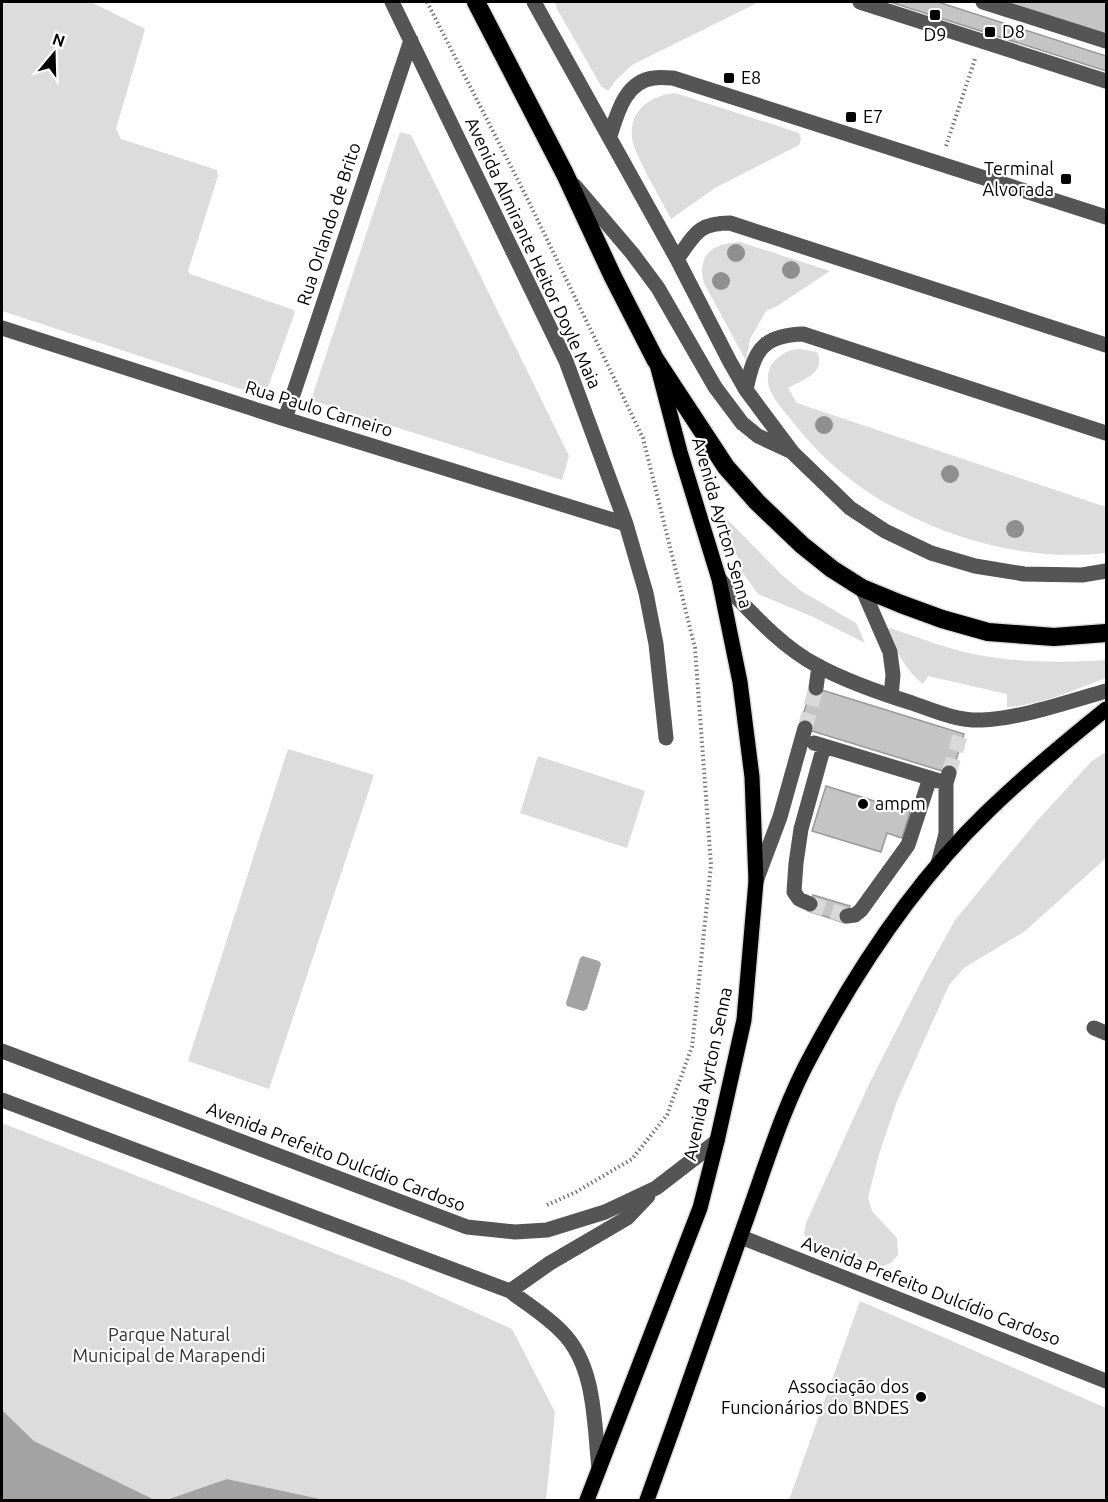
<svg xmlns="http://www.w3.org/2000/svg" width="1108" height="1502" font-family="Ubuntu,sans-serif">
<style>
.green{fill:#dcdcdc}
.water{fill:#a3a3a3}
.building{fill:#c4c4c4;stroke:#999;stroke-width:1.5}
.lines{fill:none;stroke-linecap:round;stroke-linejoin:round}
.minor-tunnel{stroke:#d9d9d9;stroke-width:15;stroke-dasharray:15 8;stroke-linecap:butt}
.major-casing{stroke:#dbdbdb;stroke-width:18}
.highway-casing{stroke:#dbdbdb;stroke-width:21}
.path{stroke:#777;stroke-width:4;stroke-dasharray:1.5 3;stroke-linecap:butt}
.minor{stroke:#555;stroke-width:15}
.major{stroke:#000;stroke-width:15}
.highway{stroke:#000;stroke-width:18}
.tree{fill:#8f8f8f}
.poi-dot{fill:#000;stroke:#fff;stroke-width:2}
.labels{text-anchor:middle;stroke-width:4.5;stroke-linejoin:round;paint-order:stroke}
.poi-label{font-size:18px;fill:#000;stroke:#fff;text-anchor:start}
.street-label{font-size:18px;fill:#000;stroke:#fff}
.park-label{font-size:18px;fill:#333;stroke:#fff}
</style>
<rect width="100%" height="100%" fill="#fff"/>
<path class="green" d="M2 2H91L145 29 116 129 121 139 217 170 218 176 188 271 190 274 294 310V315L268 387 253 393 2 311Z
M555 2H759L632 65 615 81 608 91 601 86 557 9Z
M675 93 799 133 801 139 799 145 715 188 671 219C663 202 633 153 632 138 629 110 650 96 675 93Z
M400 132 411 135 569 456 562 480 311 400Z
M740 242 830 271 777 306 766 311 750 339 746 361 704 283C696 254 714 243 740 242Z
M799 349 817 352C827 373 802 380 788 388L797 403 1106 507V553C1043 560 977 547 919 520 864 495 825 464 788 416 777 402 762 387 770 368 775 357 787 350 799 349Z
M722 514 781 574 801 591 856 623 865 643 811 616 758 594 743 573Z
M890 628C917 637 945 648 973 654 1017 663 1062 663 1106 660V678C1073 690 1042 705 1007 707V694L928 676 923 684C906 671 897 652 888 633L887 630Z
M288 749 374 775 269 1089 188 1061Z
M1106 752V858L1025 931 964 968 949 985 897 1101 879 1154 868 1198 872 1211 897 1238 898 1255 891 1263 883 1266 812 1242 804 1234 806 1223 870 1082 925 974 955 920 1036 822 1092 761Z
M538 756 645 791 627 848 520 813Z
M2 1123 403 1280 512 1329 555 1412 546 1500H325L227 1479 166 1500H155L34 1441 2 1410Z
M860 1301 1106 1408V1500H789Z"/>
<path class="water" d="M583 956 599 961 601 964 587 1009 583 1011 567 1006 566 1003 580 958Z
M2 1410 34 1441 155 1500H2Z
M227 1479 325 1500H166Z"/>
<path class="building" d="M890 2H938L1106 56V71Z
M1003 2H1106V35Z
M812 687 964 734 952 774 799 727Z
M826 786 910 812 902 838 887 833 881 852 812 831Z
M813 895 850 906 845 923 808 911Z"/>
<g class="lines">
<path class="minor-tunnel" d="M805 728 816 688
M949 773 961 733
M810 904 847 916"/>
<g class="major-casing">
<path id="major" d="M587 1500 700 1208 717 1141 744 1020 756 881 752 777 740 682 719 579 680 452 658 368
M647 1500C680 1409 712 1318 744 1226 765 1168 783 1106 813 1052 859 966 916 881 986 813 1024 776 1065 742 1106 709"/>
</g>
<g class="highway-casing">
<path id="highway" d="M476 2 565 174 613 277 655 359 726 467 757 502 802 545 832 569 862 588 901 604 942 619 988 632 1054 637 1106 633"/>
</g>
<path class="path" d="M427 2 526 196 643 438 695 648 711 865 692 1047 667 1115 632 1159 576 1192 547 1205
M946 146 975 59"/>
<path class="minor" d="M392 2 566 361 626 524 646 593 656 644 666 738
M534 2 677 259 730 362 746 390 793 453 850 508 885 531 931 553 975 566 1024 574 1082 575 1106 571
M860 2 1106 81
M983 2 1106 41
M610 136C617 114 625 81 654 78 660 77 667 78 673 78L1106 217
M575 186 632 253 658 288 715 387 742 423 758 436 790 451
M677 259C695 235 697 223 730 223L1106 345
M2 328 285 419 626 524
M746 390C754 352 761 335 803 334L1106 433
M285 419 411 40
M719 579C749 610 780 646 818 666 848 682 880 693 912 703 935 711 957 721 982 720 1018 719 1071 701 1106 691
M862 588 890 652 893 675 891 696
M816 688 819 666
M814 743 946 783
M938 864 946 834V783L949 773
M756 881 780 817 805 728
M810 904 799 899 794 892 796 863 801 829 824 746
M847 916 855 915 861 910 908 845 930 778
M1094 1028 1106 1033
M2 1051 467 1227 515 1232 547 1230 605 1212 656 1188 717 1141
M2 1100 510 1291C527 1304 547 1316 562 1332 596 1366 594 1424 599 1469
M741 1237 1106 1381
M510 1291 550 1263 627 1218 648 1196"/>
<use href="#major" class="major"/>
<use href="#highway" class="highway"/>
</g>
<g class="tree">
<circle cx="736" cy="253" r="9"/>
<circle cx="791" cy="270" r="9"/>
<circle cx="721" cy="281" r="9"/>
<circle cx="824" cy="425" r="9"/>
<circle cx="950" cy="474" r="9"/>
<circle cx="1015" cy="529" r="9"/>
</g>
<g class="poi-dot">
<rect x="929" y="9" width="12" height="12" rx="3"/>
<rect x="984" y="26" width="12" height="12" rx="3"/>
<rect x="723" y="72" width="12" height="12" rx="3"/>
<rect x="845" y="111" width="12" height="12" rx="3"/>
<rect x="1060" y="173" width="12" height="12" rx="3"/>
<circle cx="863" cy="804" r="6"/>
<circle cx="921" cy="1397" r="6"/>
</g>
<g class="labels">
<g class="poi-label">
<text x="1002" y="38">D8</text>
<text x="935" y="41" text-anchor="middle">D9</text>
<text x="741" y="84">E8</text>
<text x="863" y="123">E7</text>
<text x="1054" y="175" text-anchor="end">Terminal<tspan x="1054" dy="21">Alvorada</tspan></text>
<text x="875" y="810">ampm</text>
<text x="909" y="1393" text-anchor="end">Associação dos<tspan x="909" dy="21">Funcionários do BNDES</tspan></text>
</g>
<g class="street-label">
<text transform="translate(329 224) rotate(-72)" y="6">Rua Orlando de Brito</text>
<text transform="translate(533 253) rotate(65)" y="6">Avenida Almirante Heitor Doyle Maia</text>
<text transform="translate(319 409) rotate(17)" y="6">Rua Paulo Carneiro</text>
<text transform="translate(722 523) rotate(74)" y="6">Avenida Ayrton Senna</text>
<text transform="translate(708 1074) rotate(-78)" y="6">Avenida Ayrton Senna</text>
<text transform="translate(336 1157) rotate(21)" y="6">Avenida Prefeito Dulcídio Cardoso</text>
<text transform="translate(931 1291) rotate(21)" y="6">Avenida Prefeito Dulcídio Cardoso</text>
</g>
<g class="park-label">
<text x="169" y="1341">Parque Natural<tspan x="169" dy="21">Municipal de Marapendi</tspan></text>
</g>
</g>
<rect width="1108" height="1502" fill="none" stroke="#000000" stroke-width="6"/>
<g transform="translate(54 54) rotate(19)" stroke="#ffffff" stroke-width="4.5" paint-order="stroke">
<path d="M0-4.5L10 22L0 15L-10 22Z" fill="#000000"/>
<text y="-9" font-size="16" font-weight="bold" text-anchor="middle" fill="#000000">N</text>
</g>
</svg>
